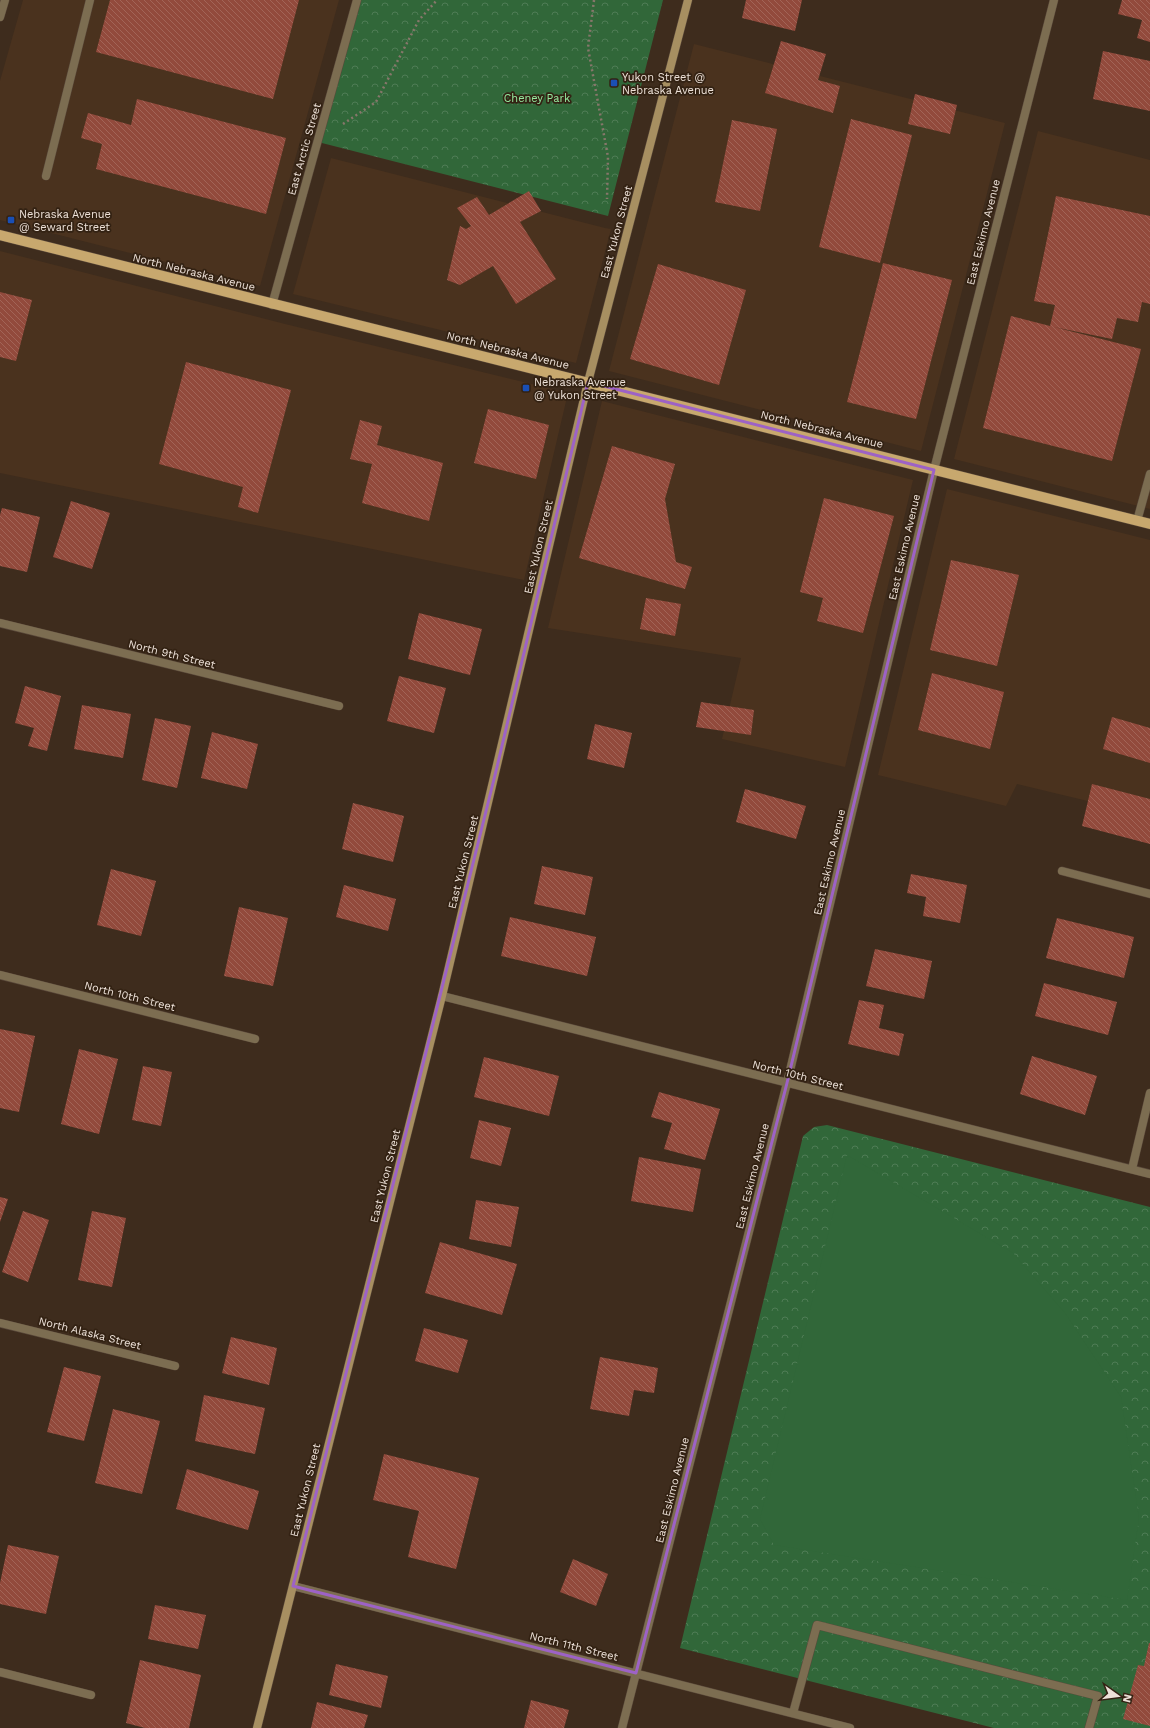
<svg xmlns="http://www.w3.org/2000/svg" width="1150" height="1728" font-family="'Work Sans',sans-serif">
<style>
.built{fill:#4a321e}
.park{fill:url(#park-crowns)}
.pitch{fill:#316739}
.building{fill:url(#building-back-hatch)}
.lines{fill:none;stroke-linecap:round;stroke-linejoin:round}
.lane-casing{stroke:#5a493b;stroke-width:9}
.street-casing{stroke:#5a493b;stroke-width:9}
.secondary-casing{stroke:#5a493b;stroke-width:9}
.primary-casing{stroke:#5a493b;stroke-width:11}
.path{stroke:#87776b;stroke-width:2.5;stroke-dasharray:2 3;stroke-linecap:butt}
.lane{stroke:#7c6d51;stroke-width:8}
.street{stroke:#7c6d51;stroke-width:8}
.secondary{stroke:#a78f61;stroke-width:8}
.primary{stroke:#c8a86e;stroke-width:10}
.marked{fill:none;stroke:#9d62c6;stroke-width:3;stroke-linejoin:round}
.transit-dot{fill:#1a4fb4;stroke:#332213;stroke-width:1.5}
.labels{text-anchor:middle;stroke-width:3.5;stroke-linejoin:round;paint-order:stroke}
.poi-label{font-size:11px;fill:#ede1d8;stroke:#332213;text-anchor:start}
.park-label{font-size:11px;fill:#96eaa0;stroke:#332213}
.street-label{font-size:11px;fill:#ede1d8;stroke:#332213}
</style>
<defs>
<pattern id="park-crowns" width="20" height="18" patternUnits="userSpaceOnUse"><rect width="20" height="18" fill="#316739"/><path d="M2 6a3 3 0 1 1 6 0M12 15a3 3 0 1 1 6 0" fill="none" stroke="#4f7c55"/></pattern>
<pattern id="building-back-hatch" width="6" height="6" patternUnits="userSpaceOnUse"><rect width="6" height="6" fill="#924a3c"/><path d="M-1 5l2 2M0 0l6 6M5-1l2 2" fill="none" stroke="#a26457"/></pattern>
</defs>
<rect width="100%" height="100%" fill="#3e2c1d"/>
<path class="built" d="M23 0H339L260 286 0 220V81Z
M694 44 1005 123 921 451 609 371Z
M1038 131 1150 160V509L954 459Z
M331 158 605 228 611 229 576 363 293 294Z
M0 251 285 324 568 393 524 580 0 473Z
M602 401 913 480 845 767 722 739 741 658 548 628Z
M947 489 1150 540V816L1017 784 1006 806 878 775Z"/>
<path class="park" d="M357 0H663L608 216 318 142Z
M827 1125 1150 1207V1728H994L680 1648 803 1136 814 1127Z"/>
<path class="pitch" d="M847 1155 1013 1253 1065 1313 1121 1397 1139 1518 1127 1600 774 1545 760 1519Z"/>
<path class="building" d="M110 0H299L273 99 96 52Z
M746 0H802L795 31 742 18Z
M1122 0H1150V42L1137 38 1142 20 1118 14Z
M781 41 826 54 818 80 840 86 833 113 765 93Z
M1103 51 1150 61V111L1093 99Z
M915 94 957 105 950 134 908 124Z
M137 99 286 138 266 214 96 169 102 144 81 138 88 113 131 125Z
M851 119 912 135 880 263 819 247Z
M732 120 777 129 760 211 715 202Z
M529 191 541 211 520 222 556 279 516 304 493 266 460 285 447 280 460 226 466 229 471 226 457 208 477 197 489 215Z
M1056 196 1150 216V304L1142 302 1138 322 1117 318 1112 339 1054 327 1141 349 1112 461 983 428 1011 316 1050 326 1055 305 1034 301Z
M883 263 952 280 916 419 847 402Z
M658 264 746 290 719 385 630 359Z
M0 292 32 300 16 361 0 357Z
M186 362 291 390 258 513 238 507 243 487 159 464Z
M488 409 549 425 536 479 474 463Z
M360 420 382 426 377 445 443 463 429 521 362 503 372 464 350 459Z
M612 446 675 464 665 499 676 562 692 567 685 589 579 558Z
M824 498 894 516 863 633 817 621 823 598 800 592Z
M71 501 110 513 92 569 53 557Z
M2 508 40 517 27 572 0 566V515Z
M951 560 1019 575 997 666 930 650Z
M646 598 681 604 675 636 640 629Z
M419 613 482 629 470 675 408 659Z
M932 673 1004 692 990 749 918 730Z
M399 676 446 688 434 733 387 721Z
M25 686 61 696 47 751 28 746 34 728 15 723Z
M701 702 754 710 751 735 696 727Z
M82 705 131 714 123 758 74 749Z
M1112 717 1150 728V763L1103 749Z
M155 718 191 726 177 788 142 780Z
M595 724 632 733 624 768 587 759Z
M212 732 258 744 247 789 201 778Z
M1092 784 1150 799V844L1082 826Z
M745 789 806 806 796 839 736 822Z
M353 803 404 816 393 862 342 849Z
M542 866 593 877 585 915 534 904Z
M111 869 156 881 141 936 97 925Z
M911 874 967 885 960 923 923 916 926 897 907 893Z
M344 885 396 899 388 931 336 917Z
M239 907 288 918 273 986 224 976Z
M510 917 596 937 587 976 501 956Z
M1057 918 1134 937 1124 978 1046 958Z
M875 949 932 961 924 999 866 986Z
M1044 983 1117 1002 1108 1035 1035 1016Z
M859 1000 884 1005 879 1028 904 1034 899 1056 848 1044Z
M0 1029 35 1036 19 1112 0 1108Z
M79 1049 118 1059 99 1134 61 1124Z
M1032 1056 1097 1076 1085 1115 1020 1094Z
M484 1057 559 1076 549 1116 474 1097Z
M143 1066 172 1072 161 1126 132 1120Z
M659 1092 720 1109 705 1160 664 1149 672 1123 651 1117Z
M479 1120 511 1128 501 1166 470 1158Z
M639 1157 701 1169 693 1212 631 1201Z
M0 1197 8 1199 0 1222Z
M476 1200 519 1207 511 1247 469 1239Z
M23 1211 49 1220 28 1282 2 1272Z
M92 1211 126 1218 112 1287 78 1280Z
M440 1242 517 1264 502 1315 425 1293Z
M424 1328 468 1340 458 1373 415 1361Z
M231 1337 277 1348 269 1385 222 1373Z
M600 1357 658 1368 654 1393 634 1390 629 1416 590 1409Z
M64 1367 101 1376 84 1441 47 1432Z
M204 1395 265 1408 255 1454 195 1441Z
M113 1409 160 1421 142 1494 95 1483Z
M384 1454 479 1478 456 1569 408 1557 419 1511 373 1500Z
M187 1469 259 1491 248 1530 176 1509Z
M8 1545 59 1556 46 1614 0 1604V1583Z
M573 1559 608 1574 596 1606 560 1592Z
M155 1605 206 1615 198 1649 148 1639Z
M1149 1643H1150V1726L1123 1719 1138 1665 1144 1666Z
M140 1660 201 1675 189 1728H145L126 1723Z
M336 1664 388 1676 381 1708 329 1695Z
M531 1700 569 1710 564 1728H524Z
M317 1702 368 1715 364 1728H311Z"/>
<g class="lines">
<g class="lane-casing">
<path id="lane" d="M46 176 90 0
M1137 521 1150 474
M1062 871 1150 894
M793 1713 817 1625 1098 1696 1089 1728"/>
</g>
<g class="street-casing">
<path id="street" d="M0 17 5 0
M272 305 357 0
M0 623 339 706
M0 975 255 1039
M442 996 1150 1174
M1132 1169 1150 1093
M0 1323 175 1366
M293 1586 850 1728
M0 1672 91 1695
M622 1728 787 1083 934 470 1054 0"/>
</g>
<g class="secondary-casing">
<path id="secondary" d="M257 1728 442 996 588 382 688 0"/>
</g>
<g class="primary-casing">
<path id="primary" d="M0 235 1150 524"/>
</g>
<path class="path" d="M594 0 588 48 608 157 607 199
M343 124 376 102 419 20 437 0"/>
<use href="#lane" class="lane"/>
<use href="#street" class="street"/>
<use href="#secondary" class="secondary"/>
<use href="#primary" class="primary"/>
</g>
<path class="marked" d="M588 382 934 470 787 1083 636 1673 293 1586 497 767Z"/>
<g class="transit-dot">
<rect x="610" y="79" width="8" height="8" rx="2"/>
<rect x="7" y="216" width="8" height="8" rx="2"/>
<rect x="522" y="384" width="8" height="8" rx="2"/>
</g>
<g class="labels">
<g class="poi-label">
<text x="622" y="81">Yukon Street @<tspan x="622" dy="13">Nebraska Avenue</tspan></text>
<text x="19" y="218">Nebraska Avenue<tspan x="19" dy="13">@ Seward Street</tspan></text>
<text x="534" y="386">Nebraska Avenue<tspan x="534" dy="13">@ Yukon Street</tspan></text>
</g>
<g class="park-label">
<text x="537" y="102">Cheney Park</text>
</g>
<g class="street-label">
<text transform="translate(304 149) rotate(-74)" y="4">East Arctic Street</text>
<text transform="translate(616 232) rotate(-75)" y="4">East Yukon Street</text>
<text transform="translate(983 232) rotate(-76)" y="4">East Eskimo Avenue</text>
<text transform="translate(194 272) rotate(14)" y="4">North Nebraska Avenue</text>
<text transform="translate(508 350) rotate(14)" y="4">North Nebraska Avenue</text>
<text transform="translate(822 429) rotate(14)" y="4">North Nebraska Avenue</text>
<text transform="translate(538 547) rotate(-77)" y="4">East Yukon Street</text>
<text transform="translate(904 547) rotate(-77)" y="4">East Eskimo Avenue</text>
<text transform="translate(172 654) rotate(14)" y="4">North 9th Street</text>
<text transform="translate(463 862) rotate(-76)" y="4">East Yukon Street</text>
<text transform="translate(829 862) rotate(-77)" y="4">East Eskimo Avenue</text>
<text transform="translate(130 996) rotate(14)" y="4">North 10th Street</text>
<text transform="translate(798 1075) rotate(14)" y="4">North 10th Street</text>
<text transform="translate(385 1176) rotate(-76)" y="4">East Yukon Street</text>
<text transform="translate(752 1176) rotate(-76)" y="4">East Eskimo Avenue</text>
<text transform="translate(90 1333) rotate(14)" y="4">North Alaska Street</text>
<text transform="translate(305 1490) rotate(-76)" y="4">East Yukon Street</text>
<text transform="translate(672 1490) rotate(-76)" y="4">East Eskimo Avenue</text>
<text transform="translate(574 1646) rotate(14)" y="4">North 11th Street</text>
</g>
</g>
<g transform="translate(1118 1696) rotate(104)" stroke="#332213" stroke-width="3" paint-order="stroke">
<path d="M0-3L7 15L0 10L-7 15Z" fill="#ede1d8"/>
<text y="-6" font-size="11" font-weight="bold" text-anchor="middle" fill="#ede1d8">N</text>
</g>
</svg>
